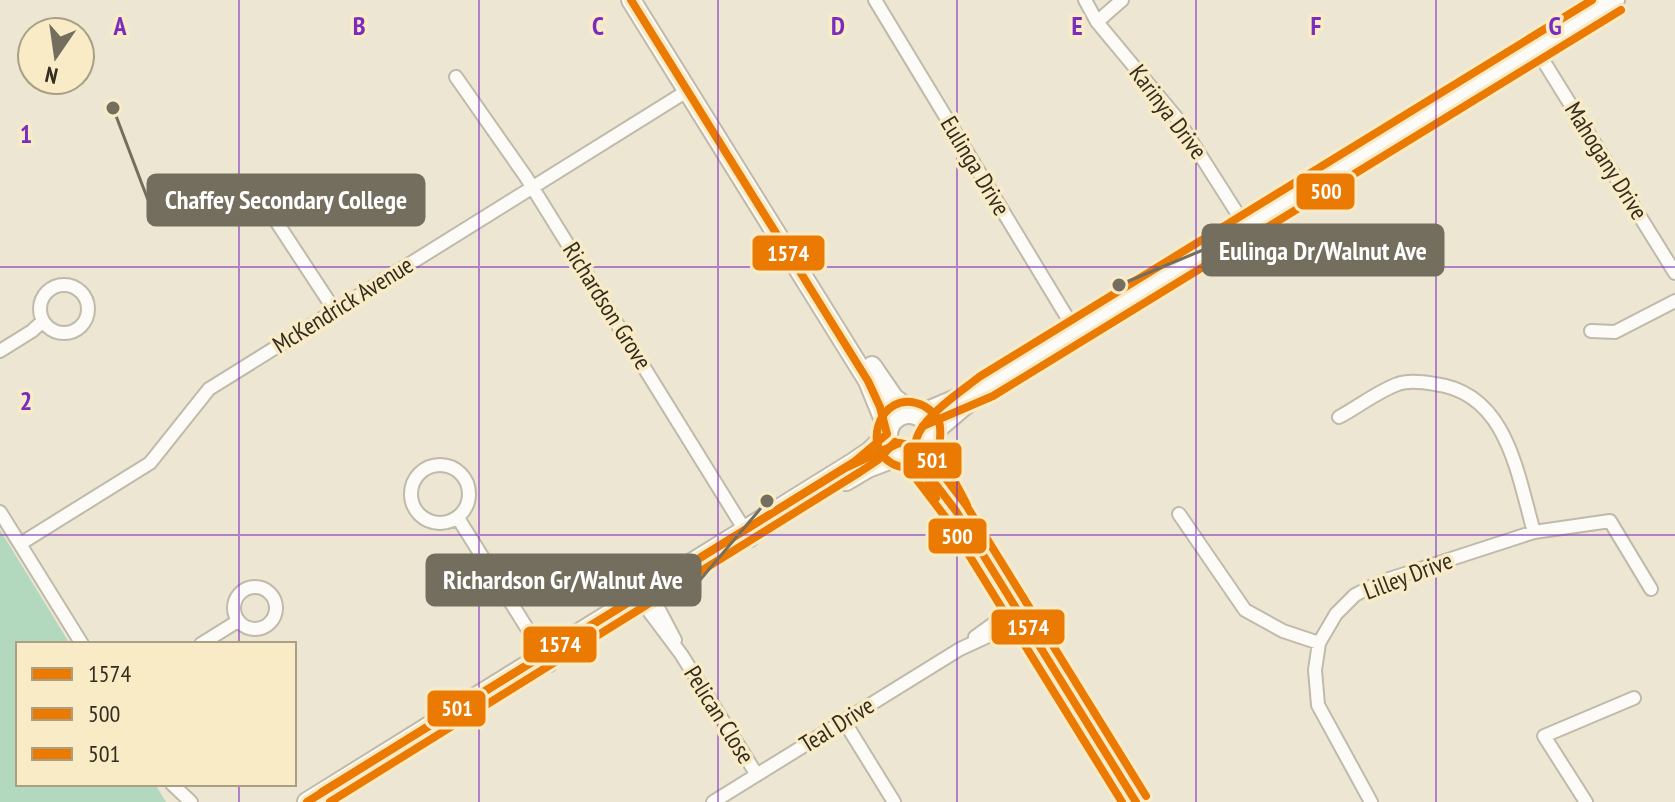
<svg xmlns="http://www.w3.org/2000/svg" width="1675" height="802" font-family="'PT Sans Narrow',sans-serif">
<style>
.green{fill:#b2d9bd}
.lines{fill:none;stroke-linecap:round;stroke-linejoin:round}
.street-casing{stroke:#bfbaaa;stroke-width:16}
.secondary-casing{stroke:#bfbaaa;stroke-width:22}
.street{stroke:#fcfbf8;stroke-width:12}
.secondary{stroke:#fcfbf8;stroke-width:18}
.bus-1-casing{stroke:#f9ebc6;stroke-width:14}
.bus-2-casing{stroke:#f9ebc6;stroke-width:14}
.bus-3-casing{stroke:#f9ebc6;stroke-width:14}
.bus-1{stroke:#eb7a03;stroke-width:8}
.bus-2{stroke:#eb7a03;stroke-width:8}
.bus-3{stroke:#eb7a03;stroke-width:8}
.grid{fill:none;stroke:#7b2cbf;stroke-width:2;stroke-opacity:0.55}
.labels{text-anchor:middle;stroke-width:7;stroke-linejoin:round;paint-order:stroke}
.street-label{font-size:24px;fill:#332d1f;stroke:#f9ebc6}
.grid-label{font-size:26px;text-anchor:middle;font-weight:bold;fill:#7b2cbf;stroke:#f9ebc6;stroke-width:7;stroke-linejoin:round;paint-order:stroke}
.leader{fill:none;stroke:#746e5e;stroke-width:3}
.callout-dot{fill:#746e5e;stroke:#f9ebc6;stroke-width:3}
.callout{fill:#746e5e;stroke:#746e5e;stroke-width:3}
.callout-label{font-size:26px;text-anchor:middle;font-weight:bold;fill:#fff}
.line-badge{stroke:#f9ebc6;stroke-width:3}
.badge-label{font-size:22px;text-anchor:middle;font-weight:bold;fill:#fff}
</style>
<rect width="100%" height="100%" fill="#ede6d2"/>
<path class="green" d="M0 530 70 644H18V784H155L166 802H0Z"/>
<g class="lines">
<g class="street-casing">
<path id="street" d="M875 0 1076 332
M1085 0 1097 22 1176 117 1246 227
M1097 22 1122 0
M1536 49 1675 273
M456 77 526 177 751 540
M257 192 335 311
M40 309a24 24 0 1 1 48 0a24 24 0 1 1-48 0Z
M1591 331 1615 332 1675 301
M0 351 32 331 43 321
M1339 417C1358 407 1378 391 1398 384 1408 380 1424 382 1435 384 1507 393 1517 473 1534 532
M411 494a29 29 0 1 1 58 0a29 29 0 1 1-58 0Z
M0 512 82 644
M1179 514 1245 610 1283 631 1319 643
M458 518 550 665
M20 544 150 463 209 389 687 91
M234 608a21 21 0 1 1 42 0a21 21 0 1 1-42 0Z
M644 593 645 606 681 654 757 775
M644 593 654 600 675 640
M975 637 1015 608
M201 644 238 621
M844 721 894 802
M172 784 191 802
M713 802 960 649 997 632 1020 616
M1371 802 1318 705 1315 670 1319 643 1336 614 1355 595 1380 582 1534 532 1610 521 1651 589
M1586 802 1544 736 1634 698"/>
</g>
<g class="secondary-casing">
<path id="secondary" d="M631 0 868 381 888 430
M872 366 894 398 915 414
M888 435a21 21 0 1 1 42 0a21 21 0 1 1-42 0Z
M918 415 987 386 1615 0
M930 435 970 401
M914 456 956 511 1136 802
M846 481 868 468 902 455
M307 802 854 462 870 451 887 434"/>
</g>
<use href="#street" class="street"/>
<use href="#secondary" class="secondary"/>
<g class="bus-1-casing">
<path id="bus-1" d="M914 456 956 511 1136 802
M307 802 854 462 887 434 880 407 868 381 631 0"/>
</g>
<g class="bus-2-casing">
<path id="bus-2" d="M923 426 993 396 1621 10
M967 505C958 487 946 468 941 449 938 439 943 430 938 419 935 414 929 409 924 406 877 383 854 463 908 468L946 518 1122 802
M330 802 860 472 878 460 895 442"/>
</g>
<g class="bus-3-casing">
<path id="bus-3" d="M936 498C930 483 919 467 916 451 909 424 961 392 979 377L1592 0
M322 792 845 468 899 443 922 447 966 505 1146 796"/>
</g>
<use href="#bus-1" class="bus-1"/>
<use href="#bus-2" class="bus-2"/>
<use href="#bus-3" class="bus-3"/>
</g>
<path class="grid" d="M239 0V644M479 0V802M718 0V802M957 0V802M1196 0V802M1436 0V802M0 267H1675M0 535H1675M239 784V802"/>
<g class="labels">
<g class="street-label">
<text transform="translate(1168 112) rotate(53)" y="8">Karinya Drive</text>
<text transform="translate(1606 161) rotate(58)" y="8">Mahogany Drive</text>
<text transform="translate(975 166) rotate(59)" y="8">Eulinga Drive</text>
<text transform="translate(343 305) rotate(-32)" y="8">McKendrick Avenue</text>
<text transform="translate(607 306) rotate(58)" y="8">Richardson Grove</text>
<text transform="translate(1408 576) rotate(-21)" y="8">Lilley Drive</text>
<text transform="translate(719 715) rotate(58)" y="8">Pelican Close</text>
<text transform="translate(837 725) rotate(-32)" y="8">Teal Drive</text>
</g>
</g>
<g class="grid-label">
<text x="120" y="35">A</text>
<text x="359" y="35">B</text>
<text x="598" y="35">C</text>
<text x="838" y="35">D</text>
<text x="1077" y="35">E</text>
<text x="1316" y="35">F</text>
<text x="1555" y="35">G</text>
<text x="26" y="143">1</text>
<text x="26" y="410">2</text>
</g>
<path class="leader" d="M113 108L148 200M1119 285L1203 250M767 501L700 580"/>
<g class="callout-dot">
<circle cx="113" cy="108" r="8"/>
<circle cx="1119" cy="285" r="8"/>
<circle cx="767" cy="501" r="8"/>
</g>
<g class="callout">
<rect x="148" y="175" width="276" height="50" rx="8"/>
<rect x="1203" y="225" width="240" height="50" rx="8"/>
<rect x="427" y="555" width="273" height="50" rx="8"/>
</g>
<g class="callout-label">
<text x="286" y="209">Chaffey Secondary College</text>
<text x="1323" y="260">Eulinga Dr/Walnut Ave</text>
<text x="563" y="589">Richardson Gr/Walnut Ave</text>
</g>
<g class="line-badge">
<rect x="1295" y="172" width="61" height="39" rx="8" fill="#eb7a03"/>
<rect x="751" y="234" width="75" height="38" rx="8" fill="#eb7a03"/>
<rect x="902" y="441" width="61" height="39" rx="8" fill="#eb7a03"/>
<rect x="927" y="517" width="61" height="38" rx="8" fill="#eb7a03"/>
<rect x="990" y="608" width="76" height="38" rx="8" fill="#eb7a03"/>
<rect x="522" y="625" width="76" height="39" rx="8" fill="#eb7a03"/>
<rect x="426" y="689" width="61" height="39" rx="8" fill="#eb7a03"/>
</g>
<g class="badge-label">
<text x="1326" y="199">500</text>
<text x="788" y="261">1574</text>
<text x="932" y="468">501</text>
<text x="957" y="544">500</text>
<text x="1028" y="635">1574</text>
<text x="560" y="652">1574</text>
<text x="457" y="716">501</text>
</g>
<rect x="16" y="642" width="280" height="144" fill="#f9ebc6" stroke="#aa9f83" stroke-width="2"/>
<rect x="32" y="668" width="40" height="12" fill="#eb7a03" stroke="#aa9f83" stroke-width="2"/>
<text x="88" y="682" font-size="24" fill="#332d1f">1574</text>
<rect x="32" y="708" width="40" height="12" fill="#eb7a03" stroke="#aa9f83" stroke-width="2"/>
<text x="88" y="722" font-size="24" fill="#332d1f">500</text>
<rect x="32" y="748" width="40" height="12" fill="#eb7a03" stroke="#aa9f83" stroke-width="2"/>
<text x="88" y="762" font-size="24" fill="#332d1f">501</text>
<g transform="translate(56 56) rotate(193)"><circle r="38" fill="#f9ebc6" stroke="#aa9f83" stroke-width="2"/>
<path d="M0-6L14 30L0 20L-14 30Z" fill="#746e5e"/>
<text y="-12" font-size="22" font-weight="bold" text-anchor="middle" fill="#332d1f">N</text>
</g>
</svg>
